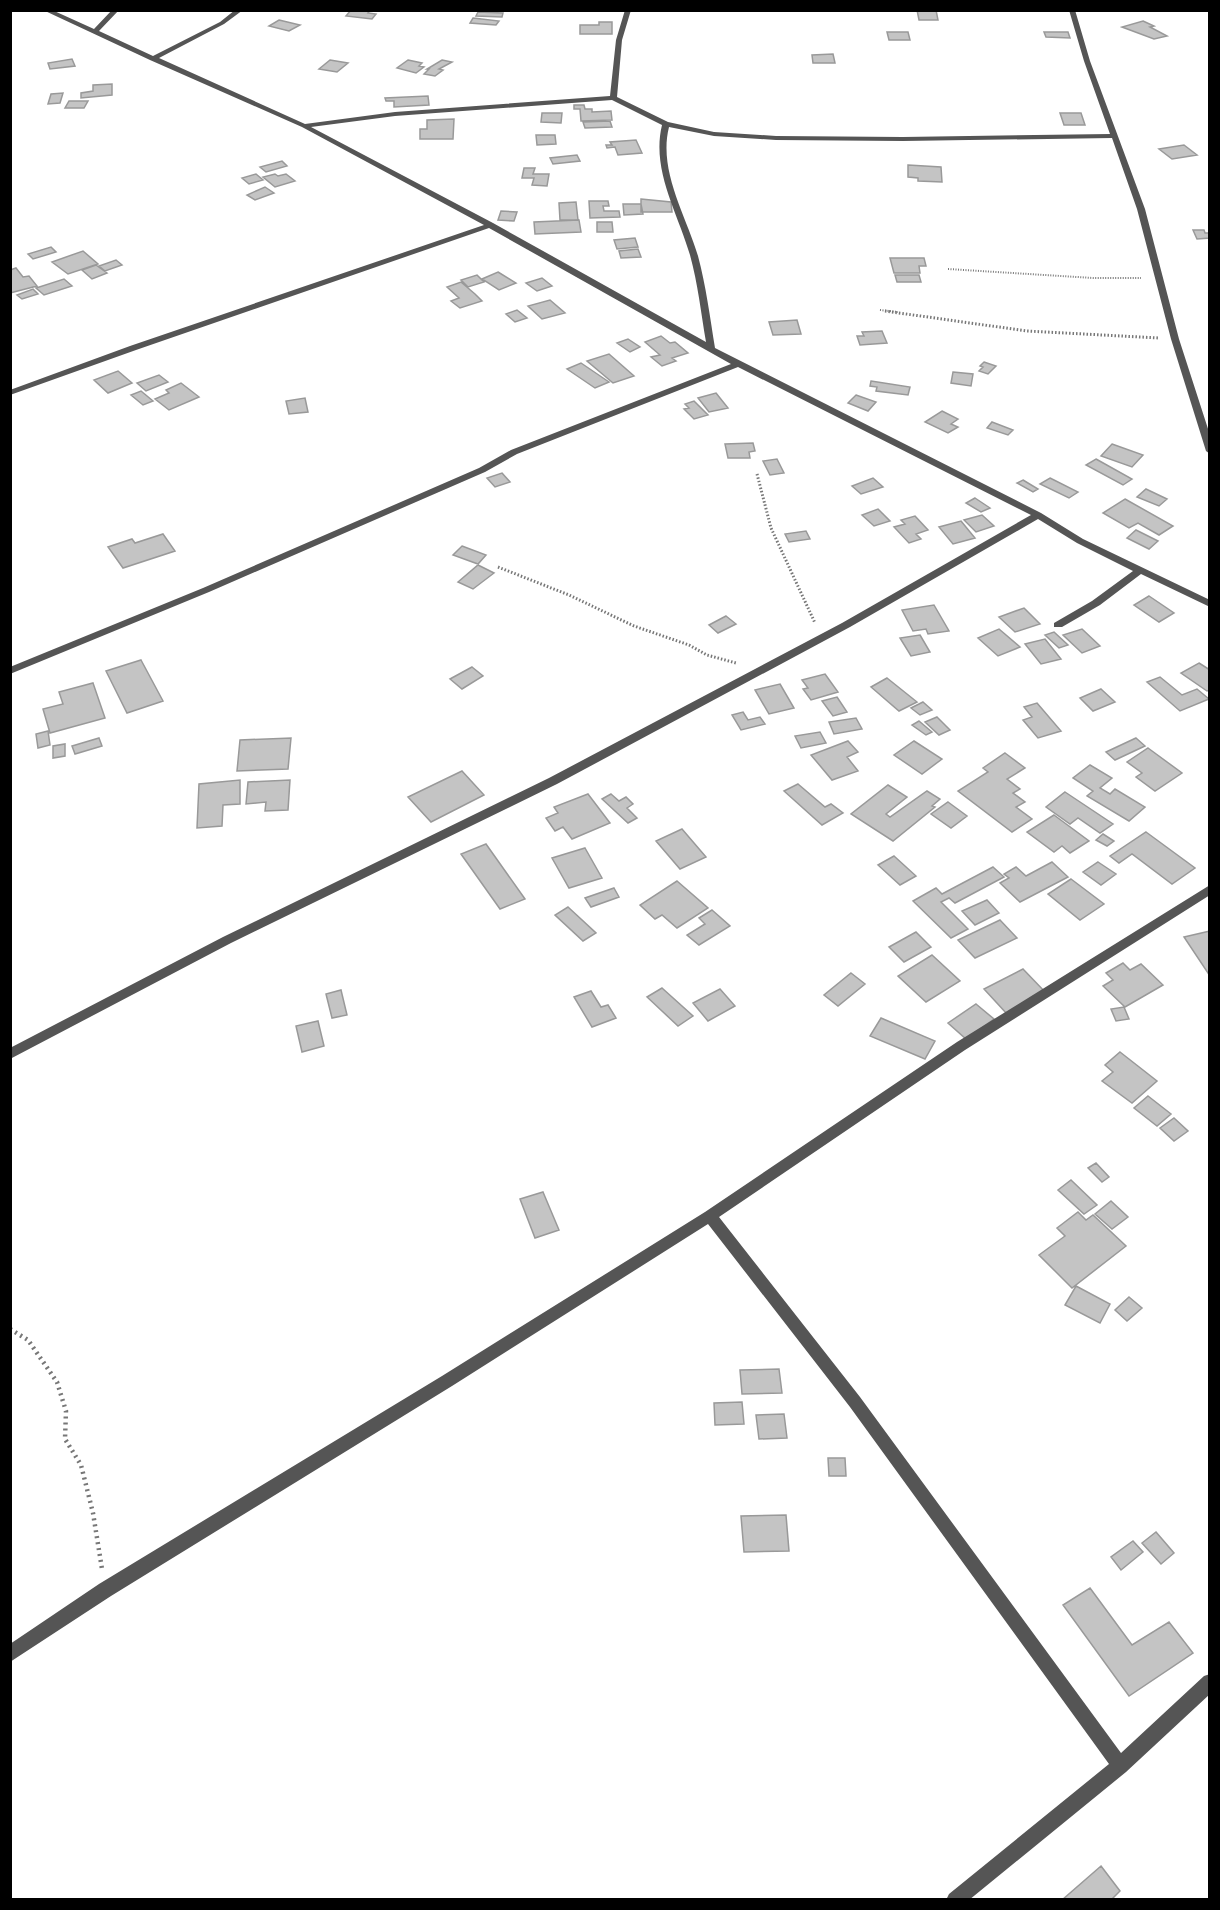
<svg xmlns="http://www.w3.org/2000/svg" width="1220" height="1910" font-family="Poppins,sans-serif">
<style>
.building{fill:#c4c4c4;stroke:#999;stroke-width:1.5}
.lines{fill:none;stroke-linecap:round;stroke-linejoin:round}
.path-far2{stroke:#777;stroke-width:2;stroke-dasharray:1 1.5;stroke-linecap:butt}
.path-far1{stroke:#777;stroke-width:3;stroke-dasharray:1.5 2;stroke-linecap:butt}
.path{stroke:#777;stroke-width:4.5;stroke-dasharray:2 4;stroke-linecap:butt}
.street{fill:#555;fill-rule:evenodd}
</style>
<rect width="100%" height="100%" fill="#fff"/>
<path class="building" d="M351 10H370L368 13 376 14 372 19 346 16Z
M917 10H936L938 20H919Z
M478 12 503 13 502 17 476 16Z
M473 18 499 21 496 25 470 23Z
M279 20 300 25 289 31 269 26Z
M1143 21 1154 26 1150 27 1167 36 1154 39 1122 27Z
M599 22H612V34H580V25H599Z
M887 32H908L910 40H889Z
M1044 32H1068L1070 38 1046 37Z
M833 54 835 63H813L812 55Z
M72 59 75 66 50 69 48 63Z
M330 60 348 63 337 72 319 69Z
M408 60 422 63 419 66 424 67 416 73 397 68Z
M442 60 452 62 439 69 443 70 435 76 424 74 429 69H427Z
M112 84V95L81 98V93L93 91V85Z
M63 93 60 103 48 104 51 94Z
M428 96 429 105 394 107V101H386L385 98Z
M69 101H88L84 108H65Z
M574 105H584L585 109H592V112L611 111 612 120 581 121 580 109H574Z
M542 113H562L561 123 541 122Z
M1060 113H1081L1085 125H1064Z
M454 119 453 139H420V129H427V120Z
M610 121 612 127 585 128 583 122Z
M536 135H555L556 144 537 145Z
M636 140 642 153 618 155 615 147 607 148 606 145H612L610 142Z
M1184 145 1197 155 1172 159 1159 149Z
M577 155 580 161 553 164 550 158Z
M282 161 287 166 266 172 260 167Z
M908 165 941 167 942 182 918 181V178L908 177Z
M524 168H535L533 174H549L547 186 532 185 534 178H522Z
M256 174 263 180 249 184 242 178Z
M275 174 278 176 286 174 295 181 275 187 263 177Z
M265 187 274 193 255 200 247 195Z
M641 199 671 202 672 212H641Z
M589 201H608L609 206H603L604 211H619L620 217 590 218Z
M576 202 578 220H560L559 203Z
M623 204H641L643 214 624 215Z
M501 211 517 212 514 221 498 220Z
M579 220 581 232 535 234 534 222Z
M597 222H612L613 232H597Z
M1193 230H1204L1205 233H1209L1210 238 1197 239Z
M635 238 638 247 617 249 614 240Z
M51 247 56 252 33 259 28 254Z
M638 249 641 257 621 258 619 251Z
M83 251 98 264 68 274 52 262Z
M890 258H924L926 266H919L920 273H894Z
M116 260 122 265 105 271 99 266Z
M96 265 107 273 92 279 82 270Z
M16 268 23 277 29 276 37 286 10 293V270Z
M498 272 516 283 499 290 482 279Z
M477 275 484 282 468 287 461 280Z
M895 275H919L921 282H897Z
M542 278 552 286 537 291 526 283Z
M64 279 72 286 44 295 36 288Z
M461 282 475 294 482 301 460 308 451 301 459 298 447 287Z
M33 289 38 294 22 299 17 295Z
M550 300 565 313 542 319 528 306Z
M517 310 527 318 515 322 506 314Z
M797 320 801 334 773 335 769 322Z
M882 331 887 343 860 345 857 336H864L862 332Z
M661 336 670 343 675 342 688 353 672 358 676 361 662 366 651 357 660 355 645 342Z
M628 339 640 347 630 352 617 343Z
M609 354 634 376 613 383 587 361Z
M984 362 996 366 988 374 979 371 983 367 980 366Z
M581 363 609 382 595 388 567 369Z
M118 371 132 383 108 393 94 380Z
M953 372 973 374 971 386 951 383Z
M159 375 168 382 146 391 137 383Z
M871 381 910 387 908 395 876 391 877 387 870 386Z
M181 383 199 397 169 410 155 399 169 393 166 390Z
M141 391 153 401 143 405 131 395Z
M716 393 728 408 709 412 698 398Z
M856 395 876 402 868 411 848 403Z
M305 398 308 412 289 414 286 401Z
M694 401 708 415 694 419 684 409 689 408 685 404Z
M942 411 958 419 951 424 958 427 948 433 925 422Z
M992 422 1013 430 1008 435 987 428Z
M753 443 755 451 749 452 750 458H728L725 444Z
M1112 444 1143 455 1132 467 1101 456Z
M777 459 784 473 770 475 763 461Z
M1096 459 1132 479 1123 485 1086 465Z
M502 473 510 482 495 487 487 478Z
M873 478 883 487 861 494 852 486Z
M1050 478 1078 492 1069 498 1040 484Z
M1023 480 1038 489 1033 492 1017 483Z
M1146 489 1167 499 1159 506 1137 497Z
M975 498 990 508 981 512 966 503Z
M1125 499 1173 526 1159 535 1138 523 1129 528 1103 513Z
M878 509 890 521 874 526 862 515Z
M982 515 994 526 976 532 964 520Z
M915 516 928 530 916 534 921 539 909 543 894 527 905 524 901 520Z
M961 521 975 538 953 544 939 527Z
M1136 530 1158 541 1149 549 1127 538Z
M806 531 810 539 789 542 785 534Z
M163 534 175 551 123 568 108 547 132 539 135 543Z
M462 546 486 555 478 564 453 555Z
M478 565 494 573 473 589 458 582Z
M1149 596 1174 613 1159 622 1134 605Z
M934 605 949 631 928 634 926 629 913 631 902 610Z
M1024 608 1040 624 1015 632 999 617Z
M726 616 736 624 718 633 709 625Z
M999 629 1020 647 998 656 978 638Z
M1082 629 1100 646 1082 653 1063 635Z
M1054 632 1068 645 1059 648 1045 635Z
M920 635 930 652 911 656 900 638Z
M1045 639 1061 659 1041 664 1025 644Z
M141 660 163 701 127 713 106 671Z
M1199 663 1210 670V690L1207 691 1181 673Z
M472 667 483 676 462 689 450 679Z
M825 674 838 692 811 700 803 689 808 688 802 680Z
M1160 677 1182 695 1197 689 1209 699 1180 711 1147 682Z
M887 678 917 702 899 711 871 687Z
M93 683 105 718 50 733 43 709 63 704 59 692Z
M780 684 794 708 769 714 755 690Z
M1101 689 1115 702 1093 711 1080 698Z
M837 697 847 712 833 716 822 701Z
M923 702 932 710 920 715 911 708Z
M1037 703 1061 731 1038 738 1023 720 1032 717 1024 707Z
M743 712 748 720 760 717 765 724 741 730 732 715Z
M937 717 950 730 939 735 925 722Z
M856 718 862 729 834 734 829 722Z
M919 721 932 732 926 735 912 725Z
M48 731 50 745 38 748 36 734Z
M820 732 826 743 801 748 795 736Z
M99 738 102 746 75 754 72 746Z
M291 738 288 769 237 771 240 740Z
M1136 738 1145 746 1115 760 1106 752Z
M848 741 858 752 847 757 858 771 832 780 811 755Z
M914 741 942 759 922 774 894 755Z
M65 744V756L53 758V746Z
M1148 748 1182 773 1155 791 1136 777 1142 773 1127 762Z
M1005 753 1025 768 1007 779 1020 789 1013 793 1025 802 1016 807 1032 819 1012 832 958 791 988 772 983 768Z
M1090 765 1112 778 1100 788 1110 794 1115 789 1145 807 1129 821 1087 796 1093 791 1073 778Z
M462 771 484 795 431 822 408 797Z
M240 780V804L223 805 222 826 197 828 199 784Z
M290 780 288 810 265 811 266 802 246 804 248 782Z
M798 784 825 807 831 804 843 813 822 825 784 791Z
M888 785 907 797 886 814 890 817 927 791 940 799 932 806 935 807 893 841 851 814Z
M1065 792 1113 824 1100 833 1078 818 1070 824 1046 807Z
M588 794 610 823 572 839 563 827 555 831 546 818 558 813 554 807Z
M611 794 619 801 626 797 633 804 627 808 637 818 628 823 602 799Z
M948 802 967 816 951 828 931 814Z
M1054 815 1089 841 1070 853 1062 846 1054 852 1027 832Z
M682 829 706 857 680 869 656 841Z
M1146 832 1195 868 1172 884 1132 854 1119 863 1110 856Z
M1103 834 1114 841 1107 846 1096 840Z
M486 844 525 899 500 909 461 854Z
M585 848 602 878 569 888 552 858Z
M894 856 916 876 900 885 878 865Z
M1052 862 1068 877 1020 902 1000 883 1009 878 1004 874 1016 867 1026 876Z
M1098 862 1116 874 1101 885 1083 872Z
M993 867 1004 877 955 903 949 898 941 902 968 929 951 938 913 901 936 888 942 894Z
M1071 879 1104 904 1080 920 1048 894Z
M677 881 708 908 677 928 662 915 655 919 640 905Z
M614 888 619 897 591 907 585 898Z
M987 900 999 913 975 925 962 911Z
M568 907 596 933 583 941 555 915Z
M712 910 730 926 699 945 687 935 705 924 699 918Z
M1000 920 1017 938 975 958 958 940Z
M1210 931V976L1184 937Z
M916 932 931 947 904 962 889 947Z
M932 955 960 981 926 1002 898 976Z
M1123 963 1130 970 1141 964 1163 985 1125 1007 1103 986 1113 980 1106 973Z
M1023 969 1048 995 1008 1015 984 989Z
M851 973 865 984 838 1006 824 995Z
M662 988 693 1016 678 1026 647 997Z
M720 989 735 1006 708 1021 693 1003Z
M341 990 347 1015 332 1018 326 994Z
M591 991 601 1007 608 1005 616 1018 592 1027 574 997Z
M976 1004 994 1019 966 1039 948 1023Z
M1124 1007 1129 1019 1116 1021 1111 1009Z
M881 1018 935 1041 925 1059 870 1036Z
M318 1021 324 1046 302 1052 296 1026Z
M1120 1052 1157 1081 1132 1103 1102 1081 1113 1072 1105 1065Z
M1148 1096 1171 1114 1157 1126 1134 1108Z
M1174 1118 1188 1131 1174 1141 1160 1128Z
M1096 1163 1109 1177 1102 1182 1088 1168Z
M1071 1180 1097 1205 1084 1214 1058 1190Z
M543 1192 559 1230 535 1238 520 1199Z
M1111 1201 1128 1217 1112 1229 1095 1214Z
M1078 1212 1086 1220 1093 1215 1126 1246 1072 1288 1039 1255 1065 1236 1057 1228Z
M1076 1286 1110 1304 1100 1323 1065 1305Z
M1129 1297 1142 1308 1127 1321 1115 1310Z
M779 1369 782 1393 742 1394 740 1370Z
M742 1402 744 1424 715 1425 714 1403Z
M784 1414 787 1438 759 1439 756 1415Z
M828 1458H845L846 1476H829Z
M786 1515 789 1551 744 1552 741 1516Z
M1156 1532 1174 1553 1161 1564 1142 1543Z
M1133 1541 1143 1552 1121 1570 1111 1557Z
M1090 1588 1132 1645 1169 1622 1193 1653 1129 1696 1063 1605Z
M1101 1866 1120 1891 1111 1900H1062Z"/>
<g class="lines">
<path class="path-far2" d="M948 269 1093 278H1141
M880 310 898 312"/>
<path class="path-far1" d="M885 311 1027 331 1159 338
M757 474 771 528 815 623
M498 567 569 595 634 626 689 645 707 655 736 663"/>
<path class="path" d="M10 1329 28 1340 57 1382 66 1411 65 1439 81 1465 93 1513 102 1569"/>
<path class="street" d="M43 10H52L94 29 112 10H119L99 31 153 56 220 22 235 10H243L224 24 159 58 305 124 395 112 610 96 616 40 625 10H631L622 40 617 97 668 122 714 132 776 136 903 137 1110 134 1084 61 1069 10H1075L1090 61 1145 209 1179 339 1210 435V454L1206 451 1171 339 1137 209 1112 138 903 141 776 140 714 136 669 127C658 171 686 215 698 256 706 286 710 317 715 348L1041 513 1083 539 1210 600V607L1141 574 1100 605 1062 627H1054V623L1092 601 1133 571 1077 543 1038 519 850 627 557 784 231 943 10 1059V1048L223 937 549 778 842 623 1031 515 738 367 517 454 485 472 209 592 10 674V667L203 588 479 468 511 450 731 364 489 228 136 350 10 395V390L130 346 484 225 302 127 150 60ZM612 100 662 125C651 170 678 213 690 255 698 284 701 313 706 342L493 223 311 127 395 116Z
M1210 885V895L965 1050 719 1217 860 1397 1121 1753 1204 1676 1210 1674V1694L1126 1772 969 1900H946L949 1894 1109 1764 850 1407 708 1224 452 1386 111 1596 10 1662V1644L99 1584 442 1376 705 1212 957 1042Z"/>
</g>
<rect width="1220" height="1910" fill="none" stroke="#000000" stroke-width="24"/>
</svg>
